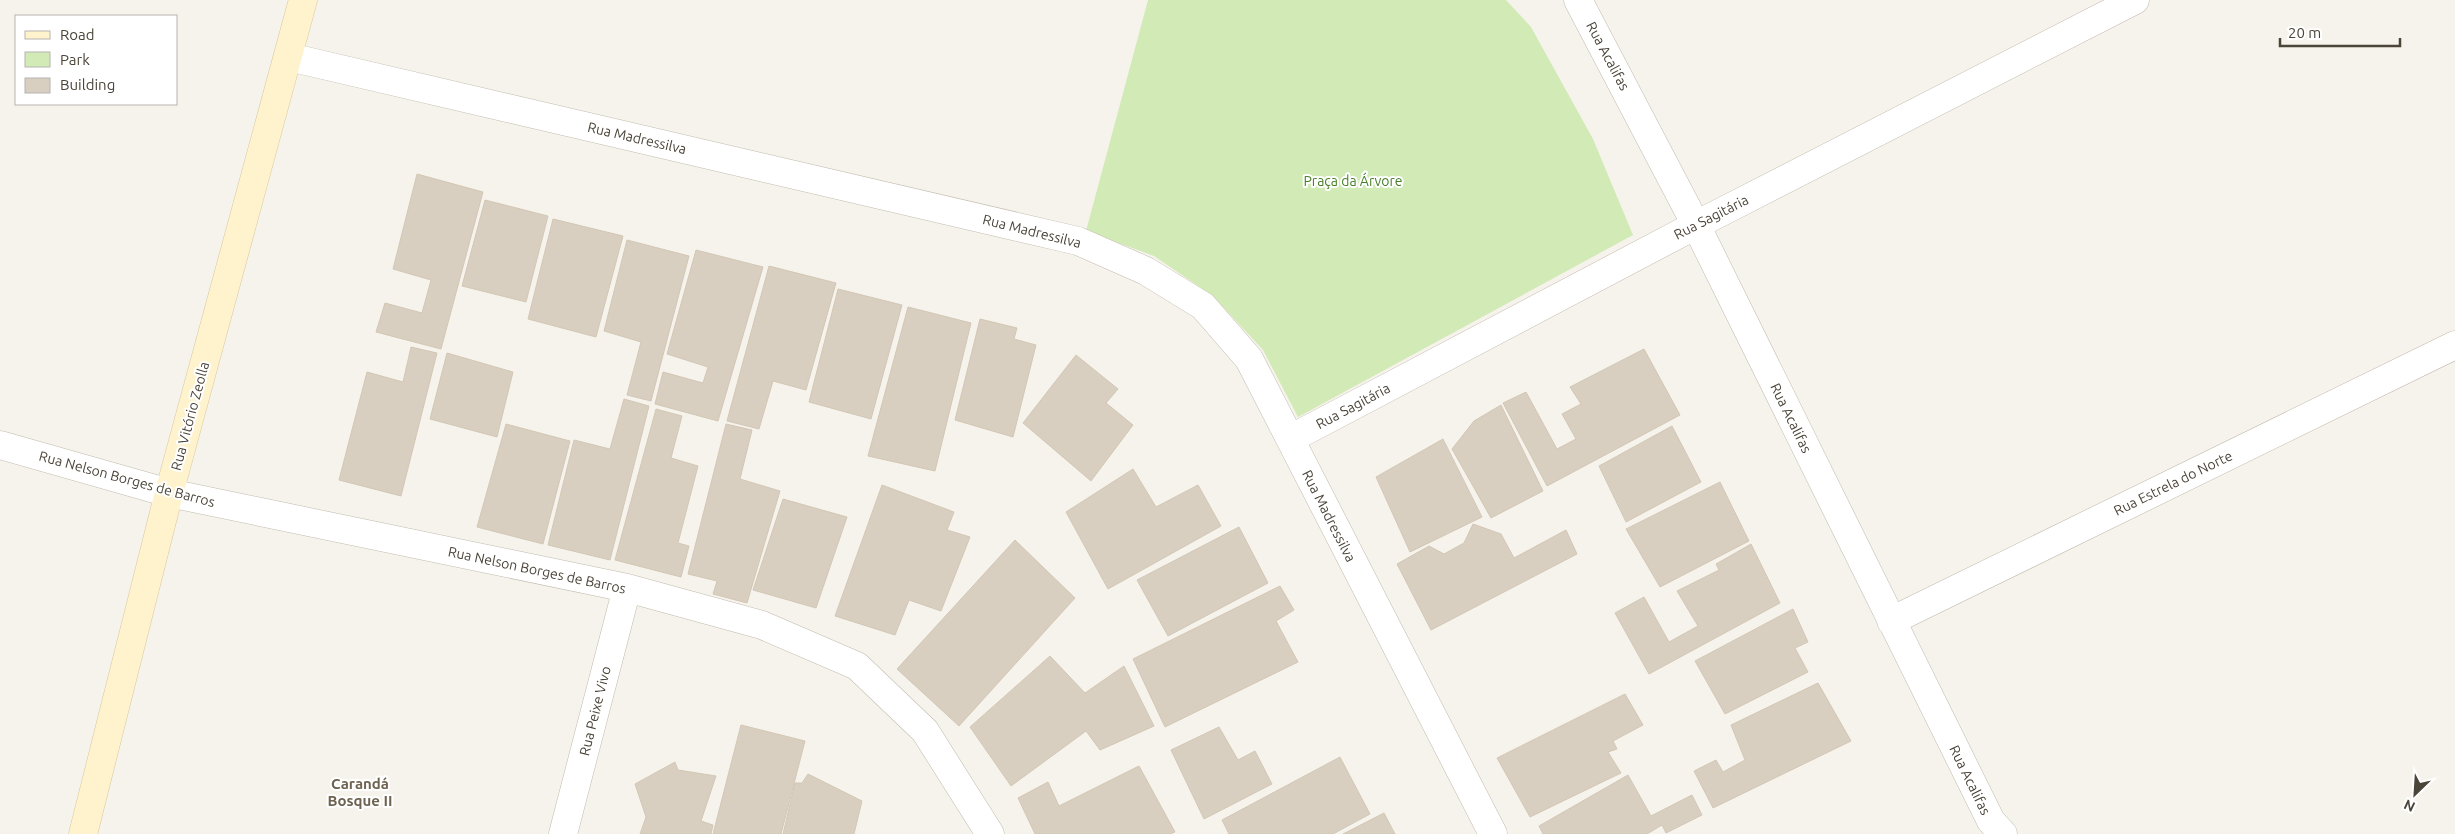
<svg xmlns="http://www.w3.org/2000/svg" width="2455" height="834" font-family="Ubuntu,sans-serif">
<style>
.green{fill:#d2eab5}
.building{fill:#d8cfc1;stroke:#d3c7b4}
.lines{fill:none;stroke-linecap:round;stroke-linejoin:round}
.street-casing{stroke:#c2bbae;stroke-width:29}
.secondary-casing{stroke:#d6c79b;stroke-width:29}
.street{stroke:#fff;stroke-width:28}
.secondary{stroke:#fff3cd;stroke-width:28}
.labels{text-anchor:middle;stroke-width:4;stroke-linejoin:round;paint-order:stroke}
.street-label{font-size:14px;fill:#4b4439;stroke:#fff}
.park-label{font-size:14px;fill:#4a7f2a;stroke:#fff}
.neighbourhood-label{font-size:15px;font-weight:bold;fill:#6e6250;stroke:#fff}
</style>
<rect width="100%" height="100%" fill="#f6f3ec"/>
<path class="green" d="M1148 0H1506L1531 27 1593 139 1633 235 1298 417 1263 350 1213 296 1154 256 1086 231Z"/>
<path class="building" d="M417 174 483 192 441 349 376 332 385 303 422 313 431 280 393 269Z
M485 200 548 216 526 302 462 286Z
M553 219 623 236 596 337 528 319Z
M627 240 689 256 651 401 627 395 641 342 604 331Z
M696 250 763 267 718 421 655 404 663 372 703 383 708 367 667 354Z
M769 266 836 283 806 390 773 381 759 429 727 421Z
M838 289 902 305 871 419 809 402Z
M908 307 971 323 935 471 868 456Z
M980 319 1017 328 1014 339 1036 345 1013 437 955 420Z
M411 347 437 353 401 496 339 480 367 372 403 382Z
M1644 349 1680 415 1547 486 1503 403 1526 392 1557 449 1576 439 1562 414 1581 404 1570 387Z
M447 353 513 372 497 437 430 419Z
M1076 355 1118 389 1106 403 1133 425 1091 481 1023 423Z
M624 399 649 406 610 560 548 545 574 440 610 449Z
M1501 405 1543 491 1491 518 1452 449 1474 421Z
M656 409 682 416 671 458 698 466 678 543 689 546 681 577 615 560Z
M506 424 570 441 543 544 477 527Z
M726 424 752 430 740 479 780 491 747 603 713 594 717 581 688 574Z
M1672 426 1701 482 1626 522 1599 466Z
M1443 439 1482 517 1410 552 1376 477Z
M1133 469 1156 507 1198 485 1221 526 1108 589 1066 512Z
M1720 482 1749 541 1660 587 1626 529Z
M882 485 954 512 947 530 970 537 941 611 909 600 895 635 835 616Z
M783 499 847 517 816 608 753 590Z
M1473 524 1501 534 1514 558 1566 530 1577 554 1431 630 1397 564 1429 546 1444 554 1464 543Z
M1239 527 1268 583 1168 636 1137 580Z
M1015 540 1075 598 959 726 897 669Z
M1751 544 1780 603 1649 674 1615 613 1644 597 1669 642 1698 626 1677 591 1719 570 1716 564Z
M1280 586 1294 610 1276 621 1298 662 1165 727 1133 659Z
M1793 609 1808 642 1795 648 1808 672 1725 714 1695 661Z
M1050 656 1085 693 1124 666 1154 726 1100 750 1086 731 1011 786 970 727Z
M1818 683 1851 741 1713 808 1694 771 1716 760 1723 772 1745 760 1731 725Z
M1625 694 1643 725 1613 741 1617 749 1608 752 1621 773 1530 817 1497 758Z
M741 725 805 741 781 834H713Z
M1219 727 1238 760 1255 751 1272 784 1204 819 1171 750Z
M1340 757 1370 814 1333 834H1229L1222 820Z
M675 762 678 770 716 776 701 821 713 825 711 834H640L646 817 635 784Z
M1139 766 1175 832 1170 834H1035L1018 798 1048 782 1059 806Z
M808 774 862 801 854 834H783L795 783H802Z
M1628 775 1651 816 1692 795 1702 815 1666 833 1662 825 1647 834H1543L1539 826Z
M1384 813 1395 834H1343Z"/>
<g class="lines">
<g class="street-casing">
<path id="street" d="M1578 0 1696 225 1991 821 2003 834
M289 57 1078 241 1146 271 1203 306 1249 359 1493 834
M1290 439 1696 225 2135 0
M0 445 169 493 627 588 762 625 857 666 925 731 990 834
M1891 621 2455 345
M563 834 627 588"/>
</g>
<g class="secondary-casing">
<path id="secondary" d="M83 834 169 493 303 0"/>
</g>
<use href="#street" class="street"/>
<use href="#secondary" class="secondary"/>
</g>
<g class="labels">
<g class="street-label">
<text transform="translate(1608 56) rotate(62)" y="5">Rua Acalifas</text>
<text transform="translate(637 138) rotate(13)" y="5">Rua Madressilva</text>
<text transform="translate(1711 217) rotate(-27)" y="5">Rua Sagitária</text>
<text transform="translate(1032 231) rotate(14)" y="5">Rua Madressilva</text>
<text transform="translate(1353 406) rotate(-28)" y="5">Rua Sagitária</text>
<text transform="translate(190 416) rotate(-75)" y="5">Rua Vitório Zeolla</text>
<text transform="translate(1791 418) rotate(64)" y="5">Rua Acalifas</text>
<text transform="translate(127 479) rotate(15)" y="5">Rua Nelson Borges de Barros</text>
<text transform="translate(2173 483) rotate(-26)" y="5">Rua Estrela do Norte</text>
<text transform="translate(1329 516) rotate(63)" y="5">Rua Madressilva</text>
<text transform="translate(537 570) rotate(12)" y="5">Rua Nelson Borges de Barros</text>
<text transform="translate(595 711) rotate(-76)" y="5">Rua Peixe Vivo</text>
<text transform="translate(1970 780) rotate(64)" y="5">Rua Acalifas</text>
</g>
<g class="park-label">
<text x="1353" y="186">Praça da Árvore</text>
</g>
<g class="neighbourhood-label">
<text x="360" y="789">Carandá<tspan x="360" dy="17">Bosque II</tspan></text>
</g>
</g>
<rect x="15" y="15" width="162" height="90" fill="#ffffff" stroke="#b7b4b0"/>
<rect x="25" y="31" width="25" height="8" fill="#fff3cd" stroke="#b7b4b0"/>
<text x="60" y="40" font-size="15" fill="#4b4439">Road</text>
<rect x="25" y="52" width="25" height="15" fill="#d2eab5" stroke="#b7b4b0"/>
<text x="60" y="65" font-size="15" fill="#4b4439">Park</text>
<rect x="25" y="78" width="25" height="15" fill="#d8cfc1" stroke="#b7b4b0"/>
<text x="60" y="90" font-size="15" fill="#4b4439">Building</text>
<g transform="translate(2415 794) rotate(205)" stroke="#ffffff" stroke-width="4" paint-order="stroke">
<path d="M0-4L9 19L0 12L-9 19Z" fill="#4b4439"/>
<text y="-8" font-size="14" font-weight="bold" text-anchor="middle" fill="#4b4439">N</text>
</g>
<path d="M2280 38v8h120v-8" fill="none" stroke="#4b4439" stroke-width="2.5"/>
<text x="2288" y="38" font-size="15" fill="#4b4439" stroke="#ffffff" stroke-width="4" paint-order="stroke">20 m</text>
</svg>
